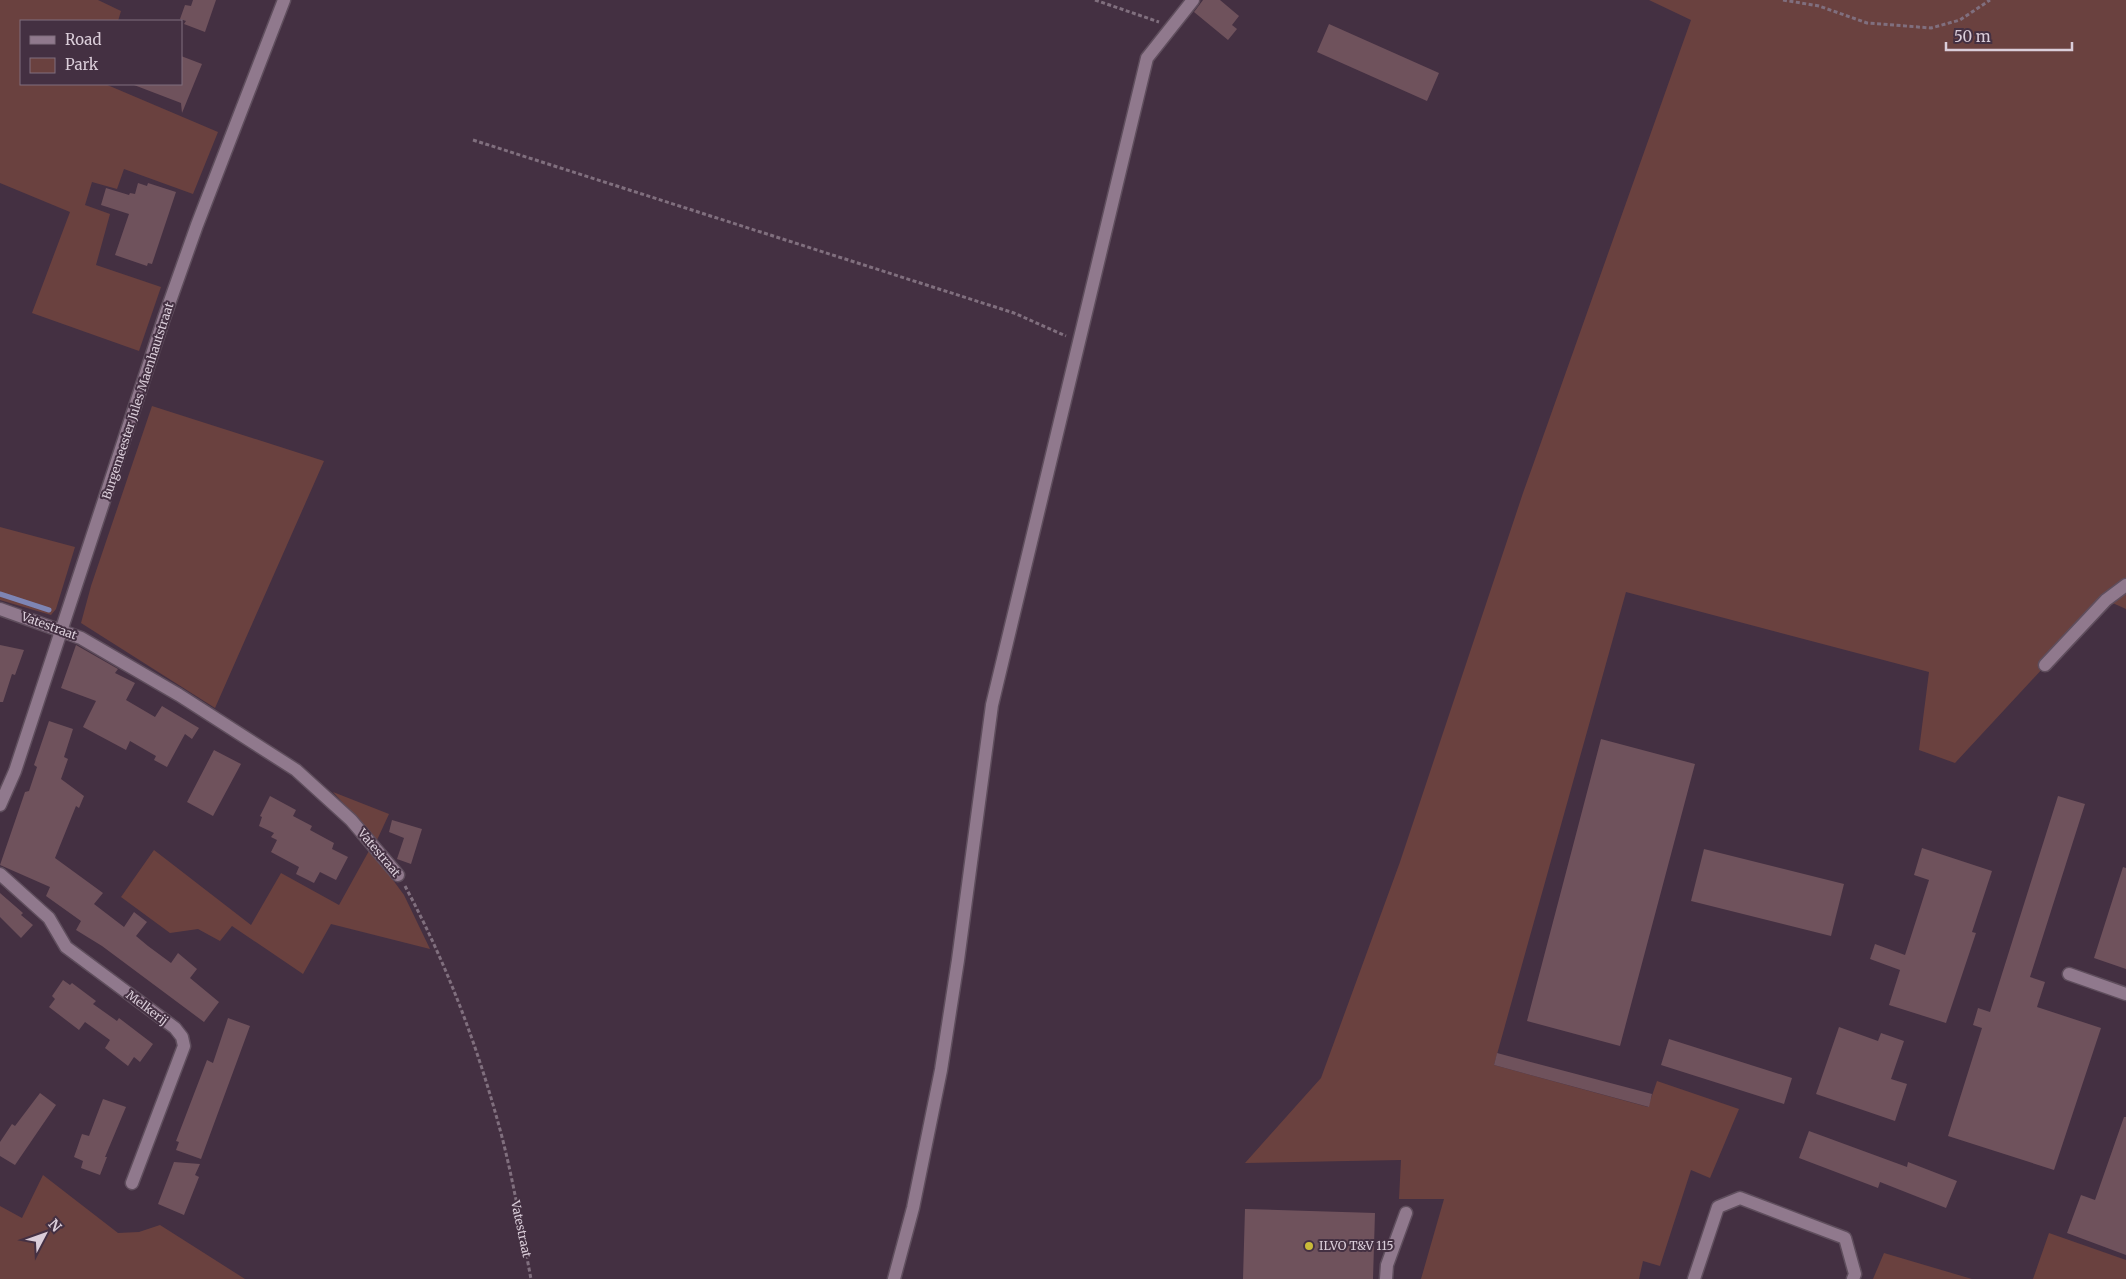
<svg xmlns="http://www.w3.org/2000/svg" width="2126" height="1279" font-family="Merriweather,serif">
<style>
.green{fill:#6a413f}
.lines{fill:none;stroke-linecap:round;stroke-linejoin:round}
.stream{stroke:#7e85b4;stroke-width:5}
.building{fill:#6f525c}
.minor-casing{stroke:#5f4e5d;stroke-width:15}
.path{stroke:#806f7e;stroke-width:3;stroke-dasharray:4 2.5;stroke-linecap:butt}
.minor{stroke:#90798d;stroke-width:12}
.poi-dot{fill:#caba39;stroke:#443042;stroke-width:2}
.labels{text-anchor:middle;stroke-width:4;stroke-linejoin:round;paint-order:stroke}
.street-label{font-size:12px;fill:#dacdd9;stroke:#443042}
.poi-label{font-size:12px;fill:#dacdd9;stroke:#443042;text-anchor:start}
</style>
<rect width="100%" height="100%" fill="#443042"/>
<path class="green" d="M0 0H98L121 11 118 21H21V84H105L218 132 193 194 124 169 117 189 92 182 85 205 110 214 96 265 161 287 139 351 32 313 70 212 0 183Z
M1649 0H2126V609L2106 600 1955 763 1919 750 1929 672 1626 592 1494 1065 1648 1107 1657 1081 1739 1109 1710 1178 1691 1170 1660 1266 1643 1261 1639 1279H1421L1444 1199H1399L1401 1160 1245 1163 1321 1078 1400 862 1523 493 1691 20Z
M152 406 324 461 215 708 81 623 91 586Z
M0 527 75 547 56 609 51 615 0 600Z
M333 792 389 814 377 840Z
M370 849 404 895 430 949 331 924 303 974 232 926 220 941 198 929 170 933 121 897 154 850 251 925 281 873 339 905Z
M43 1175 118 1233 139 1232 160 1225 245 1279H0V1206L22 1218Z
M2049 1233 2126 1260V1279H2033Z
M1884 1253 1972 1279H1873Z"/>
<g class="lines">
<path class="stream" d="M0 594 49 610"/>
</g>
<path class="building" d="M193 0H216L205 32 184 24 186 21 180 19 185 5 191 6Z
M1203 0H1220L1239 16 1232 25 1237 29 1228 40 1194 12Z
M1329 24 1439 73 1427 101 1317 52Z
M181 56 202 64 182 113 181 103 134 85 181 84Z
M138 183 147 186 148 183 176 192 152 264 148 263 147 266 115 255 129 214 101 205 106 188 129 195 130 193 135 194Z
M0 645 24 650 15 675 12 674 3 702H0Z
M76 645 118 669 115 673 135 683 126 700 155 717 162 706 199 728 192 739 185 734 167 767 154 760 156 756 130 741 126 750 83 727 96 701 61 688Z
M49 721 73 729 64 757 68 759 61 779 84 796 79 808 76 806 55 858 103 893 94 904 124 927 134 912 147 922 136 936 148 946 171 963 178 953 197 969 190 978 219 1002 204 1022 102 946 76 930 81 921 46 896 50 887 0 865 25 792 29 791 37 767 34 765Z
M1601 739 1695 764 1620 1046 1527 1021Z
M214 750 241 764 213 816 187 802Z
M270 796 296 810 293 816 312 826 310 830 334 843 332 849 348 857 336 880 320 872 314 883 296 874 299 867 271 852 277 840 271 837 274 833 259 826 262 817 260 816Z
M2058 796 2085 804 2030 977 2045 982 2037 1007 2101 1028 2054 1170 1948 1136 1982 1028 1973 1025 1978 1008 1990 1012Z
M392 820 422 829 411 864 397 859 404 838 389 832Z
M1922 848 1992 871 1972 932 1976 933 1946 1023 1889 1005 1900 970 1870 959 1875 944 1905 955 1929 880 1914 875Z
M1704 849 1844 884 1831 936 1691 901Z
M2123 867 2126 868V969L2094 958Z
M0 893 23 913 21 915 33 925 21 938 0 917Z
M63 980 70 985 72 983 96 1001 93 1004 117 1021 119 1018 153 1044 140 1062 134 1057 128 1066 105 1048 110 1040 85 1022 79 1030 49 1007 55 999 52 996Z
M228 1018 250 1026 201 1159 176 1150 179 1142 176 1141 207 1060 213 1063Z
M1839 1027 1878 1041 1881 1033 1904 1041 1891 1079 1907 1084 1895 1121 1816 1094Z
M1669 1039 1792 1078 1784 1104 1661 1065Z
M1497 1053 1652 1094 1649 1107 1494 1065Z
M40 1093 56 1105 15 1165 0 1156V1142L12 1124 15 1126Z
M103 1099 126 1107 105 1157H107L100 1175 81 1168 83 1161 74 1157 82 1134 89 1136Z
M2124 1117H2126V1255L2067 1233 2081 1195 2095 1200Z
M1809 1131 1907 1167 1908 1162 1957 1181 1946 1208 1880 1182 1878 1188 1799 1158Z
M174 1162 200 1164 195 1175 199 1177 184 1215 158 1204Z
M1245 1209 1375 1213 1373 1279H1243Z"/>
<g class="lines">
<g class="minor-casing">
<path id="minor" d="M0 609 81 638 179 695 296 770 351 820 398 875
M2045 665 2106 600 2126 585
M0 805 15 771 164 318 197 225 284 0
M0 874 49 918 66 947 175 1028 182 1037 184 1046 132 1183
M2069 974 2126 994
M894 1279 913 1208 941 1070 958 960 992 705 1147 58 1193 0
M1386 1279 1387 1265 1406 1213
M1694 1279 1718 1207 1740 1198 1845 1238 1855 1274 1853 1279"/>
</g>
<path class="path" d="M1095 0 1159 22
M1783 0 1819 6 1867 23 1931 28 1960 20 1990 0
M473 140 1014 313 1066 336
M405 886C448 966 479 1050 502 1137 514 1184 522 1232 531 1279"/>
<use href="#minor" class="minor"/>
</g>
<circle class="poi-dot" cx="1309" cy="1246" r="5"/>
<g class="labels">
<g class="street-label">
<text transform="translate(138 401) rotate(-72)" y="4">Burgemeester Jules Maenhautstraat</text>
<text transform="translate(49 626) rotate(20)" y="4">Vatestraat</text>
<text transform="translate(379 853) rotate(50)" y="4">Vatestraat</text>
<text transform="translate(147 1008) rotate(37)" y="4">Melkerij</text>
<text transform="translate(521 1229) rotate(78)" y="4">Vatestraat</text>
</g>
<g class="poi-label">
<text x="1319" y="1250">ILVO T&amp;V 115</text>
</g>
</g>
<rect x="20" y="20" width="162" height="65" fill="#443042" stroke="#806f7e"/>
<rect x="30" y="36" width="25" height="8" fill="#90798d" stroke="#806f7e"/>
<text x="65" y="45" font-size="15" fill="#dacdd9">Road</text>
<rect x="30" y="58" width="25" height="15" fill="#6a413f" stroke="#806f7e"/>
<text x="65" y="70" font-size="15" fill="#dacdd9">Park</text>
<g transform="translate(45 1234) rotate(49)" stroke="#443042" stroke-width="4" paint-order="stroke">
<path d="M0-4L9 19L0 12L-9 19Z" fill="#dacdd9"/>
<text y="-8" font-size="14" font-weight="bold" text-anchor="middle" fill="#dacdd9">N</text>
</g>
<path d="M1946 42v8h126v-8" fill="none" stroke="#dacdd9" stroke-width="2.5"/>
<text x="1954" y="42" font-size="15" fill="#dacdd9" stroke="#443042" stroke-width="4" paint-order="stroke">50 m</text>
</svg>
